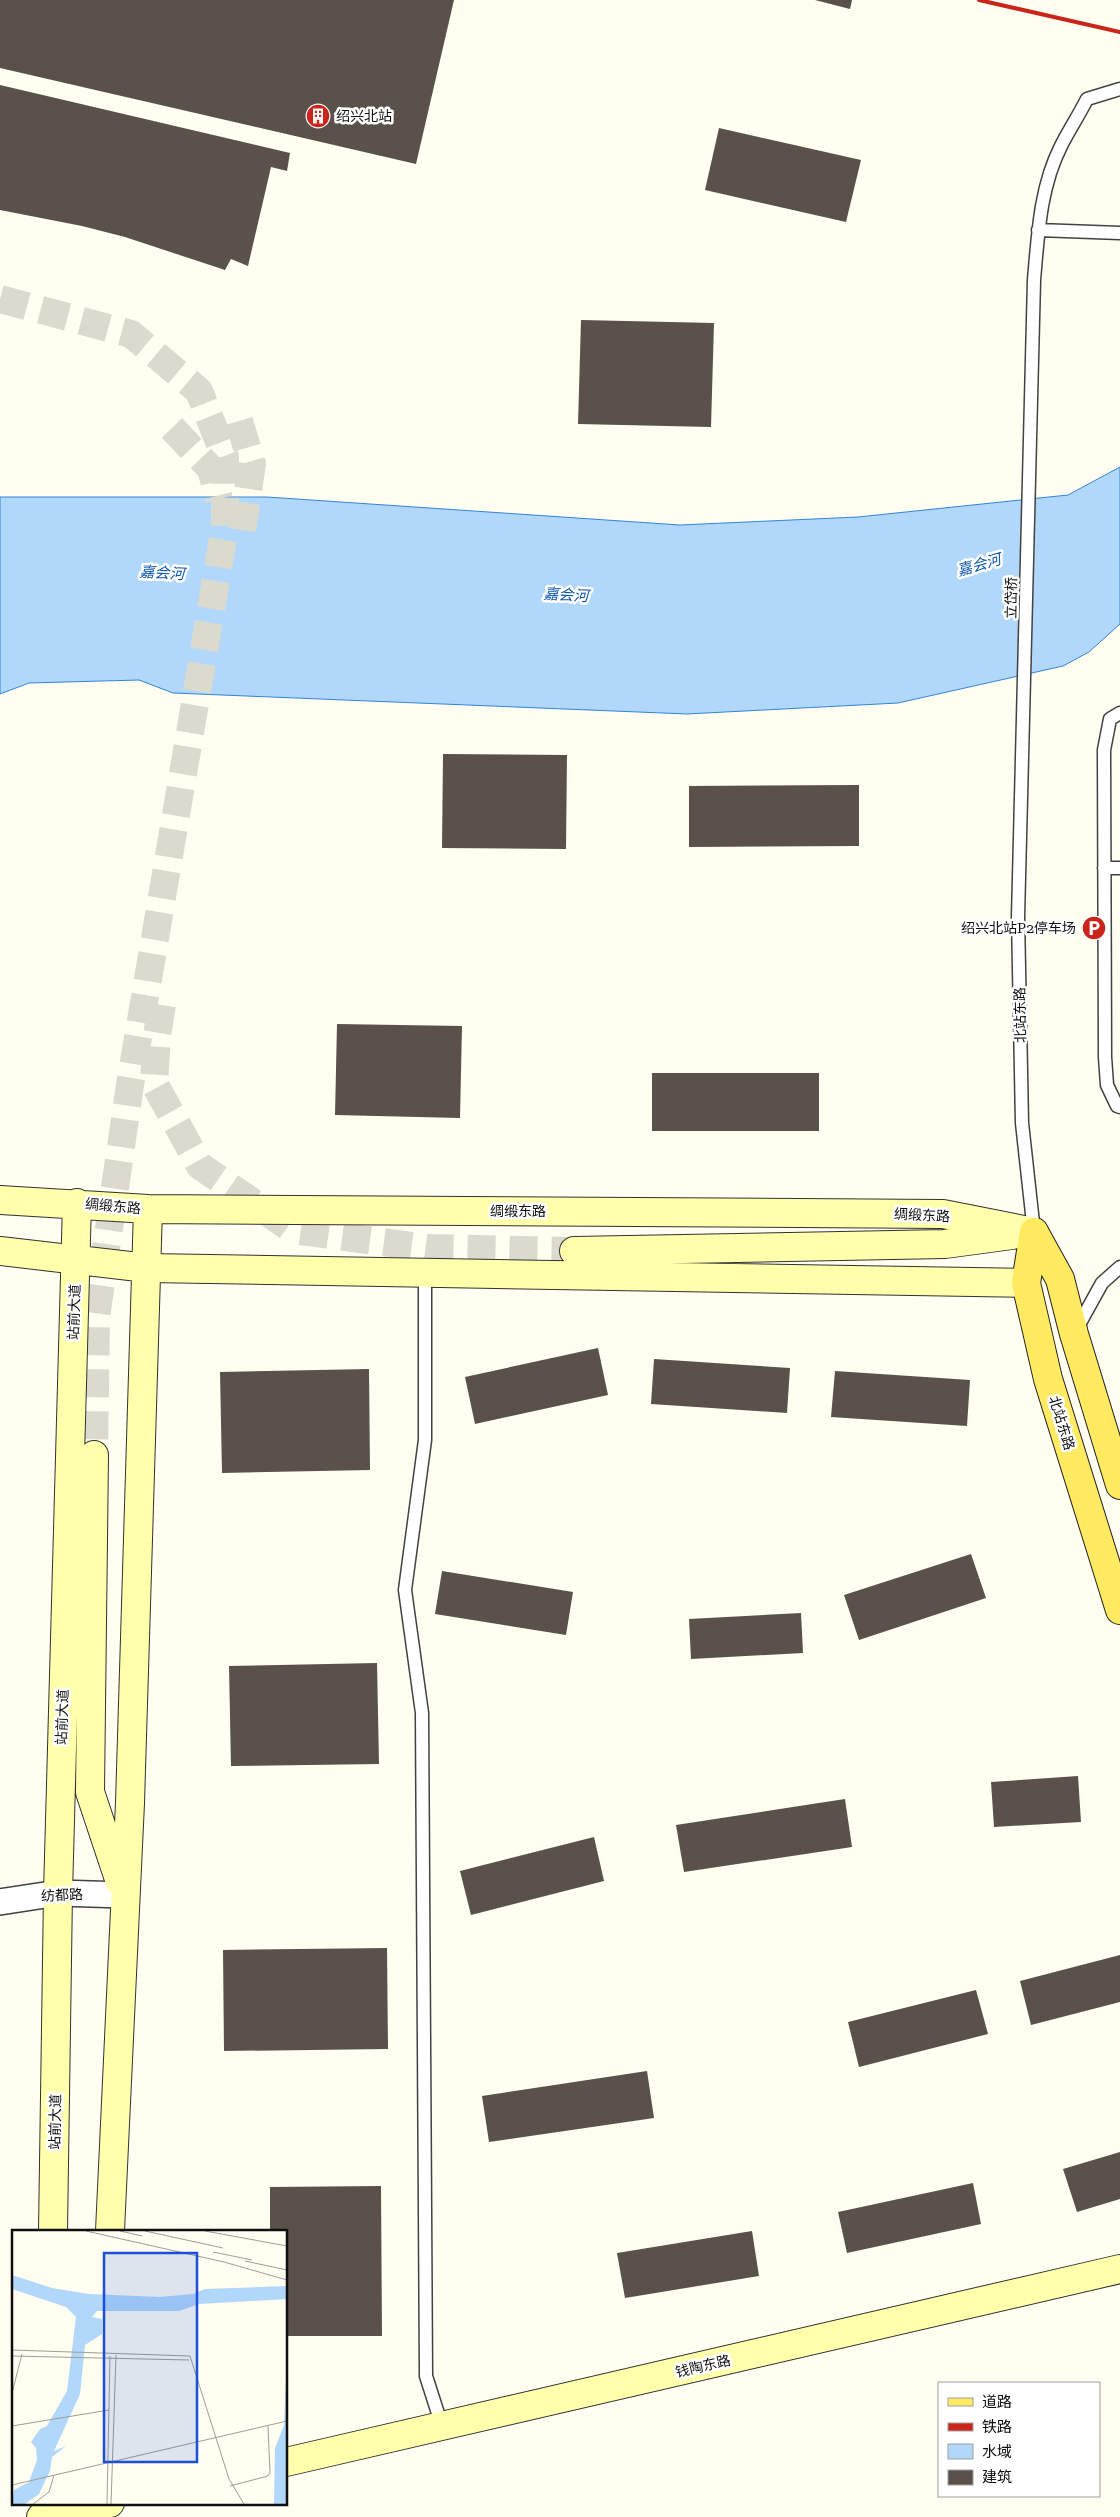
<svg xmlns="http://www.w3.org/2000/svg" width="1120" height="2517" font-family="'Roboto Serif','Noto Sans SC',serif">
<style>
.water{fill:#b1d7fb;stroke:#3284d8}
.building{fill:#59514a}
.lines{fill:none;stroke-linecap:round;stroke-linejoin:round}
.secondary-tunnel{stroke:#dbdacf;stroke-width:28;stroke-dasharray:28 14;stroke-linecap:butt}
.lane-casing{stroke:#424242;stroke-width:15}
.street-casing{stroke:#424242;stroke-width:28}
.secondary-casing{stroke:#313131;stroke-width:30}
.primary-casing{stroke:#202020;stroke-width:30}
.lane{stroke:#fff;stroke-width:12}
.street{stroke:#fff;stroke-width:25}
.secondary{stroke:#ffffac;stroke-width:28}
.primary{stroke:#ffea61;stroke-width:28}
.rail{stroke:#cb251b;stroke-width:4}
.labels{text-anchor:middle;stroke-width:5;stroke-linejoin:round;paint-order:stroke}
.poi-label{font-size:14px;fill:#0f0f0f;stroke:#fff;text-anchor:start}
.street-label{font-size:14px;fill:#0f0f0f;stroke:#fff}
.water-label{font-size:15px;font-style:italic;fill:#0d55ac;stroke:#fff}
.inset-road{fill:none;stroke:#9f9e97;stroke-width:1}
.view{fill:#1d4ed8;fill-opacity:0.15;stroke:#1d4ed8;stroke-width:2.5}
.inset-edge{fill:none;stroke:#0f0f0f;stroke-width:2.5}
</style>
<rect width="100%" height="100%" fill="#fffef1"/>
<path class="water" d="M1120 467V624L1089 652 1063 666 898 703 687 714 173 693 139 680 29 683 0 694V497H267L680 525 858 517 1068 495Z"/>
<path class="building" d="M0 0H454L416 164 0 68Z
M815 0H852L850 9Z
M0 85 290 153 287 171 271 167 248 266 231 259 225 270 125 237 82 226 0 210Z
M719 128 861 160 846 222 705 190Z
M581 320 714 323 711 427 578 424Z
M443 754 567 755 566 849 442 848Z
M859 785V846L689 847V786Z
M337 1024 462 1026 460 1118 335 1115Z
M652 1073H819V1131H652Z
M598 1348 608 1395 475 1424 465 1377Z
M654 1359 790 1368 787 1413 651 1404Z
M369 1369 370 1470 222 1473 220 1372Z
M835 1371 970 1380 967 1426 831 1417Z
M971 1554 986 1598 859 1640 844 1595Z
M442 1571 573 1592 566 1635 435 1614Z
M801 1613 803 1653 691 1659 689 1619Z
M377 1663 379 1764 231 1766 229 1666Z
M1078 1776 1081 1822 994 1827 991 1782Z
M845 1799 852 1847 684 1872 676 1825Z
M594 1837 604 1881 471 1915 460 1871Z
M387 1948 388 2049 224 2051 223 1950Z
M1120 1955V2002L1031 2025 1020 1981Z
M976 1990 988 2034 859 2067 848 2022Z
M647 2071 654 2118 489 2142 482 2096Z
M1120 2152V2199L1077 2212 1063 2169Z
M973 2183 981 2224 847 2253 838 2212Z
M381 2186 382 2336H286V2231H270V2187Z
M752 2231 759 2276 625 2298 617 2253Z"/>
<g class="lines">
<path class="secondary-tunnel" d="M0 299 131 334 199 391 225 457V527L130 1085 96 1317 94 1455
M239 421 252 464 242 530
M172 428 211 469 219 499
M162 1005 157 1035 154 1083 200 1166 293 1230 428 1248 574 1251"/>
<g class="lane-casing">
<path id="lane" d="M1038 230 1120 233
M1120 713 1110 719 1104 750 1105 1057 1107 1085 1117 1106 1120 1107
M1104 868H1120
M1034 1232 1022 1123 1018 917 1034 280C1038 235 1040 187 1061 146 1069 130 1079 115 1087 99L1120 89
M425 1273V1440L405 1590 422 1713 426 2376 442 2426
M1076 1330 1102 1283 1120 1267"/>
</g>
<g class="street-casing">
<path id="street" d="M0 1902 58 1893 124 1895"/>
</g>
<g class="secondary-casing">
<path id="secondary" d="M0 1200 148 1209 943 1214 1034 1232
M0 1251 147 1268 1026 1283
M574 1251 945 1244 1012 1235
M94 1455 90 1792 120 1882
M53 2231 58 1893 77 1203
M110 2231 130 1803 148 1209
M286 2462 1120 2269
M41 2517 110 2503"/>
</g>
<g class="primary-casing">
<path id="primary" d="M1034 1232 1026 1283 1048 1379 1120 1610
M1034 1232 1060 1279 1074 1334 1120 1485"/>
</g>
<use href="#lane" class="lane"/>
<use href="#street" class="street"/>
<use href="#secondary" class="secondary"/>
<use href="#primary" class="primary"/>
<path class="rail" d="M979 0 1120 32"/>
</g>
<defs>
<g id="building-disc" transform="scale(1.25)"><circle r="9.5" fill="#cb251b" stroke="#fff"/><path d="M-4-6H4V6H1V3H-1V6H-4ZM-2.5-4.3h1.7v1.8h-1.7ZM.8-4.3h1.7v1.8H.8ZM-2.5-1h1.7V.8h-1.7ZM.8-1h1.7V.8H.8Z" fill="#fff"/></g>
<g id="parking-disc" transform="scale(1.25)"><circle r="9.5" fill="#cb251b" stroke="#fff"/><path d="M-3.5-5.5H1a3.5 3.5 0 0 1 0 7H-1V5.5H-3.5ZM-1-3.4V-.6H.8a1.4 1.4 0 0 0 0-2.8Z" fill="#fff"/></g>
</defs>
<g fill-rule="evenodd">
<use href="#building-disc" x="318" y="116"/>
<use href="#parking-disc" x="1094" y="928"/>
</g>
<g class="labels">
<g class="poi-label">
<text x="336" y="121">绍兴北站</text>
<text x="1076" y="933" text-anchor="end">绍兴北站P2停车场</text>
</g>
<g class="street-label">
<text transform="translate(1011 598) rotate(-89)" y="5">立岱桥</text>
<text transform="translate(1020 1015) rotate(-91)" y="5">北站东路</text>
<text transform="translate(113 1206) rotate(5)" y="5">绸缎东路</text>
<text x="518" y="1216">绸缎东路</text>
<text transform="translate(922 1215) rotate(3)" y="5">绸缎东路</text>
<text transform="translate(74 1312) rotate(-88)" y="5">站前大道</text>
<text transform="translate(1062 1423) rotate(73)" y="5">北站东路</text>
<text transform="translate(62 1717) rotate(-88)" y="5">站前大道</text>
<text transform="translate(62 1895) rotate(-3)" y="5">纺都路</text>
<text transform="translate(55 2122) rotate(-89)" y="5">站前大道</text>
<text transform="translate(703 2366) rotate(-13)" y="5">钱陶东路</text>
</g>
<g class="water-label">
<text transform="translate(979 565) rotate(-16)" y="5">嘉会河</text>
<text transform="translate(162 573) rotate(3)" y="5">嘉会河</text>
<text transform="translate(566 595) rotate(3)" y="5">嘉会河</text>
</g>
</g>
<g transform="translate(12 2230)">
<rect width="275" height="275" fill="#fffef1"/>
<path d="M0 45 40 58 77 64 148 67 181 64 193 59 275 56V69L187 74 167 81H85L80 87 90 89V104L73 115 68 164 42 221 54 216 40 227 38 241 27 264 13 274H0L2 260 17 252 25 230 24 218 19 212 28 199 35 196 55 161 64 87 54 77 0 59ZM274 148 275 150V274H262L263 218 272 195Z" fill="#b1d7fb"/>
<path class="inset-road" d="M74 1 212 32 275 50M108 1 130 6M133 1 211 18M193 1 275 16M201 22 240 30M233 31 275 40M0 120 178 126M0 126 177 130M178 126 217 249 232 274M0 163 10 124M0 196 97 180M0 255 275 191M218 256 256 246 258 243 256 196M21 274 37 262 42 245M95 274 98 126M99 274 104 125"/>
<path class="view" d="M92 23H185V232H92Z"/>
<rect width="275" height="275" class="inset-edge"/>
</g>
<rect x="938" y="2382" width="162" height="115" fill="#ffffff" stroke="#9f9f9f"/>
<rect x="948" y="2398" width="25" height="8" fill="#ffea61" stroke="#9f9f9f"/>
<text x="982" y="2407" font-size="15" fill="#0f0f0f">道路</text>
<rect x="948" y="2423" width="25" height="8" fill="#cb251b" stroke="#9f9f9f"/>
<text x="982" y="2432" font-size="15" fill="#0f0f0f">铁路</text>
<rect x="948" y="2444" width="25" height="15" fill="#b1d7fb" stroke="#9f9f9f"/>
<text x="982" y="2457" font-size="15" fill="#0f0f0f">水域</text>
<rect x="948" y="2470" width="25" height="15" fill="#59514a" stroke="#9f9f9f"/>
<text x="982" y="2482" font-size="15" fill="#0f0f0f">建筑</text>
</svg>
